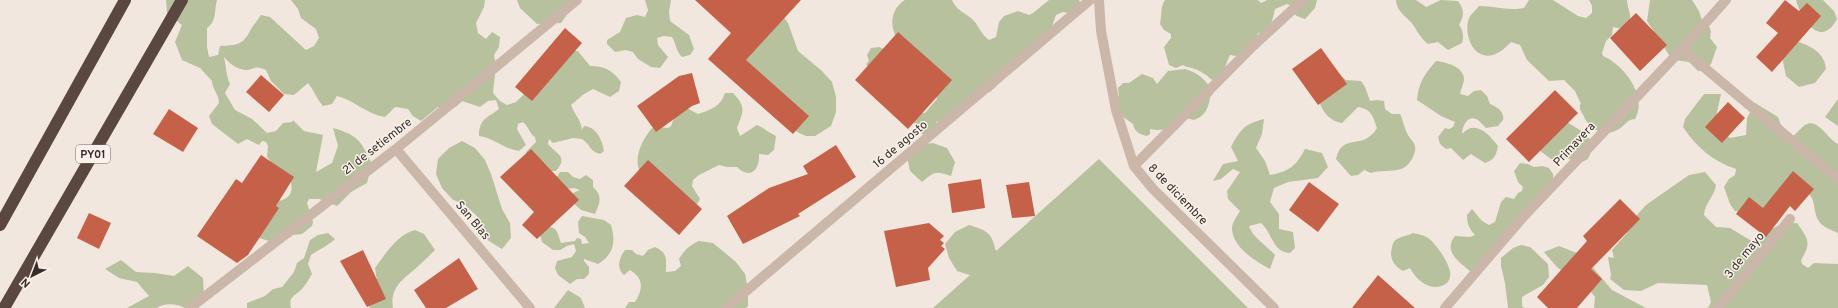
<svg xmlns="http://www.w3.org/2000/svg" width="1838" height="308" font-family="Overpass,sans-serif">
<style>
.green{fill:#b7c19d}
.building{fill:#c56149}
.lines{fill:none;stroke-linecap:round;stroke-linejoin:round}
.minor{stroke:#cab7a9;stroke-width:10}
.highway{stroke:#594740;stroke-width:12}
.labels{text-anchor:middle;stroke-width:3;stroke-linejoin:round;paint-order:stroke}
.shield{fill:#faf2ea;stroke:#726863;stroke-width:1}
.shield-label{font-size:11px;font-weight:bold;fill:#382d29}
.street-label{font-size:12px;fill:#382d29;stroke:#faf2ea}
</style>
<rect width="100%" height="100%" fill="#f2e7de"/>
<path class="green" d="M166 0H217C214 11 217 21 207 28V47L209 57 218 55 220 46C236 45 242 46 250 31 253 25 258 20 261 15L270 17 306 50 314 46 319 38 316 29 301 18 298 9 291 0H485L484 7 476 23 478 33 486 39 492 32 500 37 499 47 494 55 496 65 493 93 500 101 507 105 516 102 568 51H578L590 66C605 66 612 70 621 82L619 91 610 97 593 89 584 94 571 105C575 115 581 120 582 130L584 126C597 127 602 140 604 151L600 154C589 151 591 145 582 139L573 138 553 143 549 139 548 144C556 154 569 156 556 171H551L526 157V152L536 142 535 137C529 133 529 127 523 122L518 124 517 129 526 145 519 151C504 149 494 138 479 136 479 119 487 118 499 109L496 100 488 101 480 107 462 101C454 110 449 111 438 107L421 121 413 116 408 109 395 107 385 117C366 114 354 100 337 96L332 104 323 106C316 98 314 90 308 83L294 95 284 94 271 81 266 70C252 65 257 69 247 70 237 70 229 63 224 57 226 66 226 75 230 84L225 93 235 110 252 119 267 133 276 131 283 123 292 122 293 120 304 131 323 135 316 172 332 163 338 146 333 128C358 135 361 141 372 164L367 183 351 192 337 206 319 199H309L307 203 313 222 312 226 302 234 293 235 289 238 269 241 259 238 261 233 279 201C295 197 293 186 288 173L279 171 267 157 268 146 266 142 262 141 259 145 247 139 238 144 212 124 209 116 219 103C219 94 212 89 212 81L200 68 182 60 175 42 182 25 167 13Z
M517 0H576L575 3 561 23 537 24 520 8Z
M645 0H671L669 12 670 21 689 35 694 49 690 55 682 57C676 51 676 44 672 37L664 36 657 38 658 45 668 57 660 68 651 67 638 59 633 52 626 50 615 52 607 44V40L620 32 626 18 637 15 645 17 648 10Z
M905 0H952C958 13 966 12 975 22 979 28 983 36 989 40L996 37 999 22 1004 16 1018 11 1029 15 1033 13 1049 0H1079L1080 3 1069 13 1063 12 1056 15 1052 26 1041 41 1040 49 1030 55 990 92 982 94 940 123 936 121 937 123 926 138 915 126 913 119 921 113H925L937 99 936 92 868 67 866 64 869 61 867 55 871 48 879 47 886 50 896 37C889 23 892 8 905 0Z
M1165 0H1258L1261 3 1267 0H1317L1315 8 1305 19C1296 16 1294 16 1291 6L1287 4 1275 9C1272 23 1271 28 1257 34L1258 38 1236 56 1230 55C1224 66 1227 74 1212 80 1207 75 1199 70 1192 68 1189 67 1187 68 1183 65L1176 68 1169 65 1164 47 1171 38V34L1164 30 1160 24C1162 16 1160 7 1165 0Z
M1396 0H1416L1426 7 1441 0 1458 1C1465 11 1464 15 1459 25 1463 29 1464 37 1462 43L1448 50 1438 42 1428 44C1420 38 1417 30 1411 22 1405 16 1396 10 1396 0Z
M1529 0H1553L1578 16 1586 18 1592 13V6L1589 0H1627C1628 14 1636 18 1622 29L1613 27 1612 35 1606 41 1602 53 1603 56C1624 65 1648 96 1635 119 1625 120 1626 126 1617 130 1605 137 1591 130 1585 119 1583 113 1579 111 1580 105L1581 104 1575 91 1564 80 1549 81 1527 60 1520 45 1511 42C1506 47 1500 53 1493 55 1473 60 1463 34 1469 18 1471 14 1476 10 1479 6 1496 6 1507 11 1524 8Z
M1650 0H1692L1699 11 1702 20 1708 24 1711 31 1710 38 1717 47 1711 64 1706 70 1698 71 1689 62 1675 60 1669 55 1647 21Z
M1796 0H1823L1834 11 1837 19C1821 49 1801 20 1796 0Z
M779 11 788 23 798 51 822 71 832 82 836 97V112L831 126 815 136H806L799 133 793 129 741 64Z
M1799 42C1813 47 1825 54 1826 69L1815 83 1799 87 1786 76 1782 57 1790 44Z
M1436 61C1446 62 1465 67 1464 80 1463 85 1461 89 1460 94L1468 96 1474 91 1481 90 1487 96 1490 104C1497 107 1505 112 1503 120L1498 126 1486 128C1483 125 1480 121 1476 119 1467 115 1462 127 1462 134 1475 119 1489 134 1498 146 1496 156 1494 160 1485 163L1471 154 1463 160 1451 148 1446 149 1440 144 1438 137 1445 128 1449 129 1453 127 1455 122 1441 116 1417 100C1419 82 1424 75 1436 61Z
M1185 69C1199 73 1208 81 1213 94L1210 97C1209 108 1204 117 1194 120L1186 118C1173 125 1165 133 1150 129V134L1147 136C1141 135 1134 132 1133 124L1122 116 1116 106 1119 95 1118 88 1123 83H1129L1142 74 1153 78 1157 84 1168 71Z
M1334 69 1346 80 1361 81 1365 87 1370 101 1377 100 1384 101 1385 109 1392 114H1400C1403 120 1403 123 1405 128 1409 143 1421 141 1412 159 1409 163 1407 167 1401 169 1391 172 1379 170 1371 173L1364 170 1358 175 1351 176 1336 159C1343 131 1363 152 1377 128 1373 116 1371 109 1358 107L1342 123C1330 121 1323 113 1319 101Z
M725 93H733C747 108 743 111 737 128L740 136 757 125C764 128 769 133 776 136L774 150 768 155 759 154C760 170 750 180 737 167H727L719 165 699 175 693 180 692 186 700 199 693 211 639 170C634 155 643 139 652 128L659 127 668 128 671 126 674 118 685 107 698 114C711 110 721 106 725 93Z
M1704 94H1721L1717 112V127L1730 138 1746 135 1747 118 1755 103 1778 117 1781 125 1793 136C1797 133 1801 128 1805 125 1818 117 1827 139 1838 144V233C1831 230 1820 226 1817 218 1812 204 1817 199 1803 189 1782 201 1761 216 1735 211L1730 204 1724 187 1729 179 1735 175 1736 169C1714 162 1696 147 1683 127L1685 119Z
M1838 99V126L1825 117Z
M1264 119 1262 134 1256 148 1265 161 1270 175C1290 171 1296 166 1305 149L1322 153 1328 167 1318 178 1288 182 1274 188 1270 202 1279 214V229L1293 232 1295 248 1290 253C1272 252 1272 232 1261 223L1249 226C1252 237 1267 246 1275 255L1270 269C1255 261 1232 247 1232 228 1232 223 1237 216 1240 211L1228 199 1227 191 1240 172 1233 169 1221 179 1213 181 1223 164 1238 161 1231 147C1240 130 1244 124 1264 119Z
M1565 121 1585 133 1594 145 1588 159 1580 163 1566 158 1551 159 1539 150Z
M462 141 475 148 485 160 491 174 502 209 510 223 511 238 502 249C484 238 479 236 477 216L466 206 452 199 442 188 436 174 438 159 449 148Z
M933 143 947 148 955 162 951 176C935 171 935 171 922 182L910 171 907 156 917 145Z
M1099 159 1248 308H933L970 275 957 271 949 258 945 244 955 232 969 225C988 231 991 232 996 251Z
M1520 163 1528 164 1534 167 1542 166 1549 168 1553 174V182L1472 273C1461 263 1442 252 1455 236L1470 237 1475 235C1469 228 1467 224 1467 215L1472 209 1482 221 1489 225 1495 222 1501 202 1506 197 1514 199 1518 193 1522 191 1523 187 1518 182 1514 171Z
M560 172H568L573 177 580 179 586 175 593 180V187C603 196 600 203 595 214L581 210 570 200 573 193 580 190 574 188 559 190 556 178Z
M1705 172 1716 185C1714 198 1705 202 1704 215L1716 227 1730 228 1755 243C1769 229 1777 223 1797 223 1808 239 1812 242 1801 260L1802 264 1808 268 1814 263 1838 264V308H1708L1711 302 1707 285 1658 283 1641 291 1624 290 1610 279 1611 275 1608 257 1614 258 1612 250 1627 233 1629 224 1646 205 1689 175Z
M582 216 604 220 611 225C616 242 614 254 598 264L584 259V261L589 267V274L584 279H577L570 284 558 275 555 268 557 261 572 257 576 251 574 244 567 246 560 250H553L542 242 540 235 548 227C558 227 558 235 561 243L575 241 577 238 581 239 582 244 589 243 585 237 579 233 578 222Z
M415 230 424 234 435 250C429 256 422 263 415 269 401 281 390 288 393 308H369L378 288 375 268C385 254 398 234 415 230Z
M328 233 335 239C328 246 319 249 311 255L308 264 312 274C309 279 305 286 301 290 294 296 288 298 291 308H247V303L265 296 273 289 282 287 294 272 297 263 304 258 310 240 318 235Z
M1413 233C1418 234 1423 235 1428 238 1436 243 1453 268 1450 277 1448 288 1433 289 1425 284 1418 280 1414 275 1410 268L1403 271C1393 265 1389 258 1392 247 1393 244 1394 240 1397 239 1402 236 1408 236 1413 233Z
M699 241 713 243 736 262 745 274 748 289V306L746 308H625L629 302H635C644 288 643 278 630 270L624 275C616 268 619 258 625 250H632L636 254 643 256 648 250 655 247C668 253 666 259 666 272L675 271 681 266 679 259C684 250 690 245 699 241Z
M1521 245 1530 247 1548 264 1549 277 1543 285 1522 297V306L1524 308H1508L1505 283 1501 266V258L1513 248Z
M1559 246 1577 253 1589 263 1612 290 1646 308H1594L1595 297 1585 284 1569 277 1556 266 1544 252Z
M121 260 136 272 155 273 174 276 188 266 203 278 204 297 185 308C178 304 164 302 157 308H127L149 296 137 282 119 278 105 269Z
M568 290 581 298 585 308H554Z"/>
<path class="building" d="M695 0H801L746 60 809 116 793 134 708 59 731 33Z
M1785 0 1799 11 1807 3 1821 16 1772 72 1756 57 1778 33 1766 23Z
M1636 13 1667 45 1640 71 1610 38Z
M565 28 582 43 532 101 515 87Z
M898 32 952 80 908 129 855 80Z
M1321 48 1347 84 1318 105 1292 69Z
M692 73 700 103 692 106 656 132 637 106 679 76Z
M261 75 284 95 269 112 246 92Z
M1555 90 1578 113 1529 162 1506 139Z
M1728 102 1745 118 1722 143 1705 127Z
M169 109 198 128 183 152 153 134Z
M836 145 856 177 798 214 800 216 743 244 727 216 769 188 808 174 803 166Z
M531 149 579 200 537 239 522 225 534 212 500 177Z
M261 155 294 177 276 206 279 208 248 255 237 263 197 236 236 179 242 183Z
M648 160 702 209 679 235 624 186Z
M1793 171 1814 189 1795 211 1790 206 1766 237 1736 214 1749 197 1763 208Z
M981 179 985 208 952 213 948 184Z
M1029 182 1035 216 1012 218 1006 185Z
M1309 182 1339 204 1318 232 1289 210Z
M1620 199 1640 219 1591 269 1602 279 1577 308H1548L1537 297 1587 241 1583 236Z
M89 213 111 223 99 249 77 238Z
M929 223 944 236 940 240 944 243 941 246 945 249 928 268 930 280 896 287 884 231Z
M363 250 386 299 367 307 340 261Z
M459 258 478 289 446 308H426L414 290Z
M1378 275 1415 308H1352Z"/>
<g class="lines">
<path class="minor" d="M1099 0 1101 31 1116 110 1134 166 1153 189 1274 308
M1682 49 1838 179
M396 149 530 308
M1134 166 1252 47 1303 0
M190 308 396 149 577 0
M726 308 1090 0
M1445 308 1524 216 1682 49 1726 0
M1718 308 1790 219"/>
<path class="highway" d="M0 225 125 0
M4 308 182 0"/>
</g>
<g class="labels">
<rect class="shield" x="76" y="145" width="34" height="18" rx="3"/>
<g class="shield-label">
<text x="93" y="158">PY01</text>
</g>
<g class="street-label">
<text transform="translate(900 144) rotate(-40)" y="4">16 de agosto</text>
<text transform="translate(1574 144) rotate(-47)" y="4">Primavera</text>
<text transform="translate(377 146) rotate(-38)" y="4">21 de setiembre</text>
<text transform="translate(1178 194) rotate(46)" y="4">8 de diciembre</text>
<text transform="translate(473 220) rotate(50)" y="4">San Blas</text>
<text transform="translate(1744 255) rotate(-51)" y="4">3 de mayo</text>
</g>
</g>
<g transform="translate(32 276) rotate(222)" stroke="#faf2ea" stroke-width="3" paint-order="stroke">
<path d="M0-3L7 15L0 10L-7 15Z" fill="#382d29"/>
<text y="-6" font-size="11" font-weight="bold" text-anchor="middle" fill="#382d29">N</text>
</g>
</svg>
